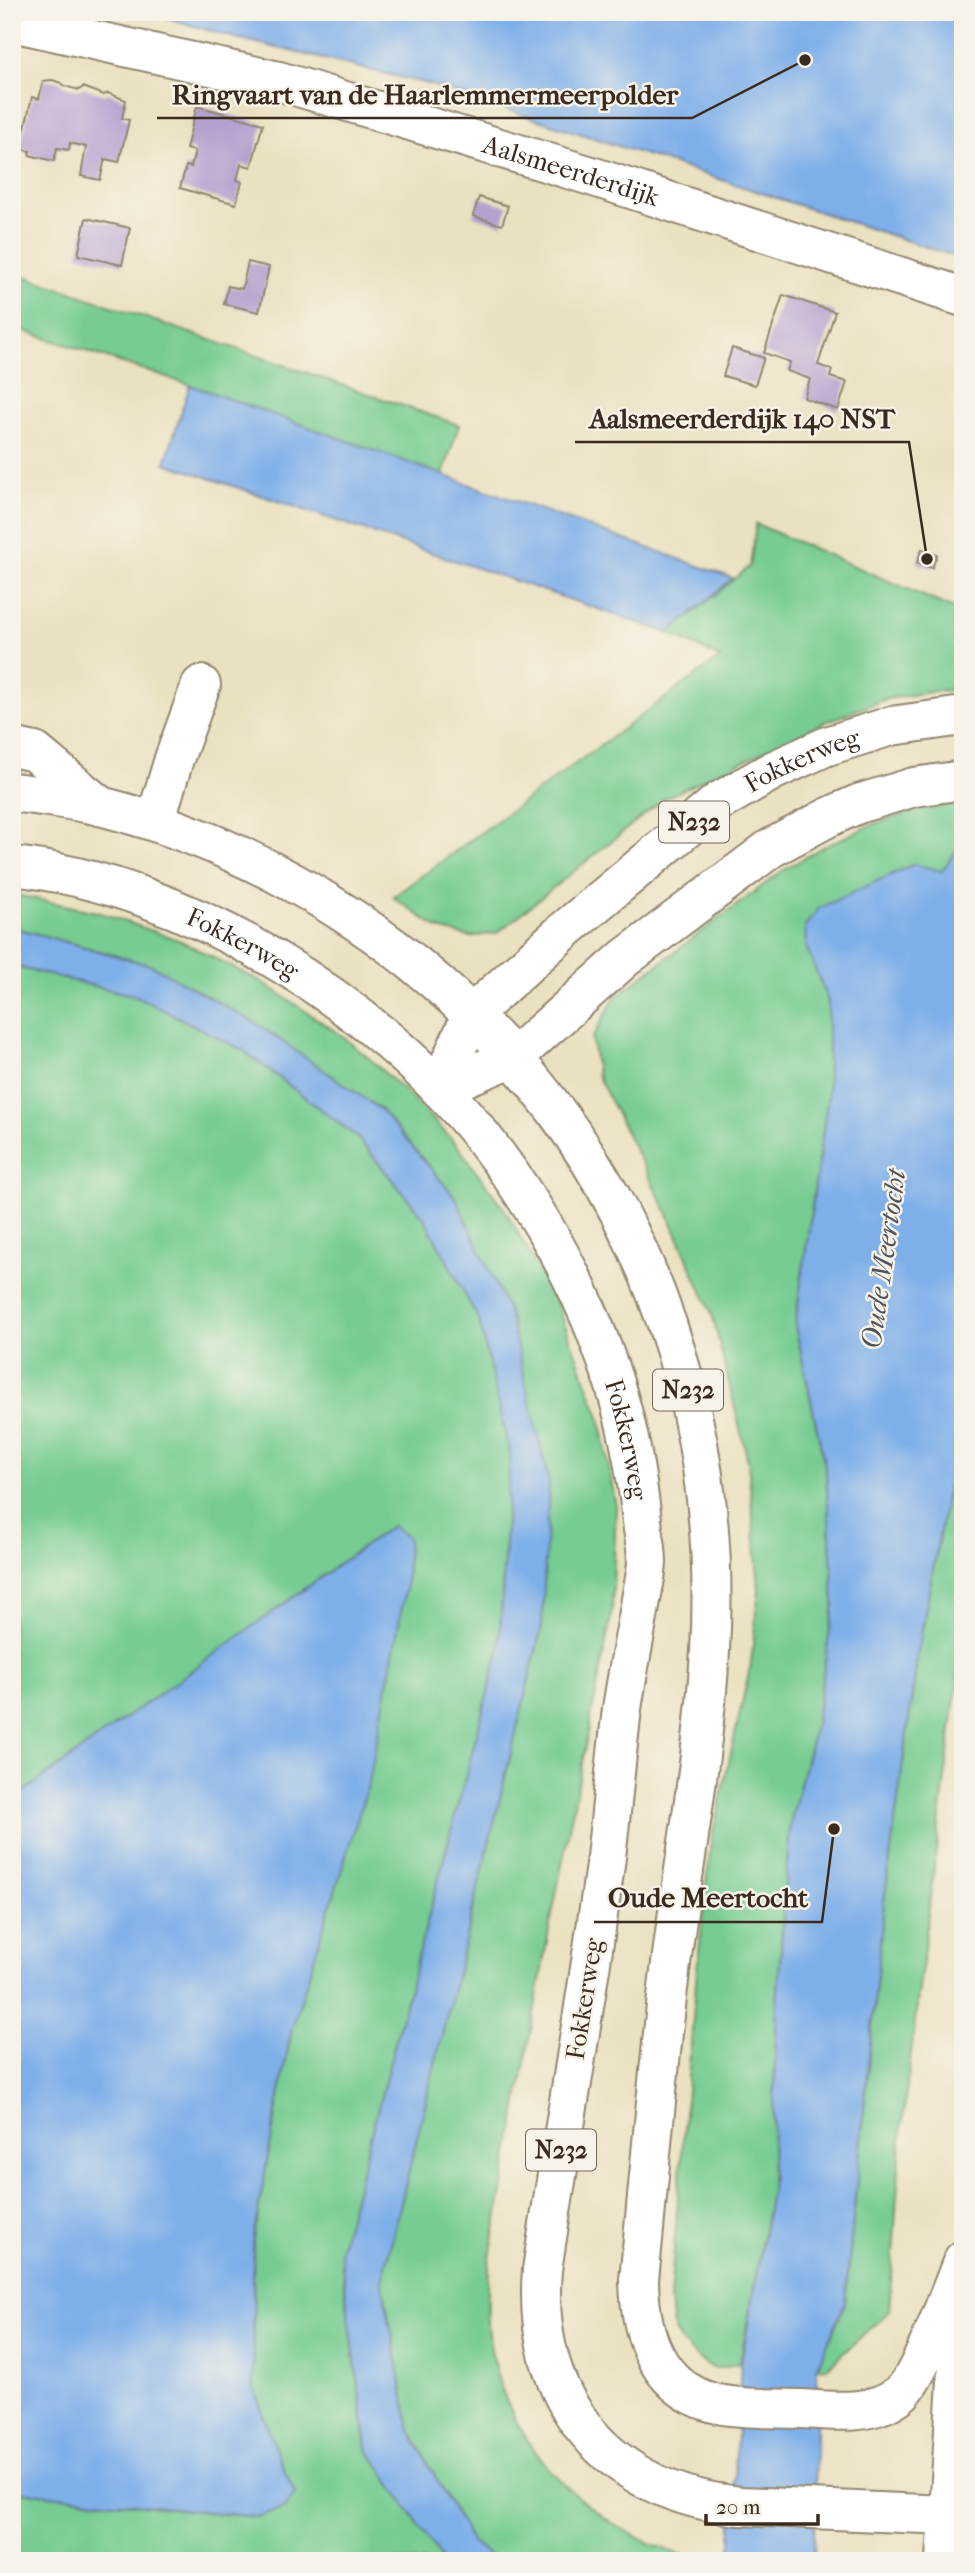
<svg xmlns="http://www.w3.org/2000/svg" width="975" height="2573" font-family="'IM FELL French Canon',serif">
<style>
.green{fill:#76cc91;stroke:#587b58;stroke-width:2}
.water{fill:#7eafe9;stroke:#5c6c84;stroke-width:2}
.building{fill:#b5a1cf}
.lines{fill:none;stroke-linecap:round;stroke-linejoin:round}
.minor-casing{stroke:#92866f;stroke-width:42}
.major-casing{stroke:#92866f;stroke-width:42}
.highway-casing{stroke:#92866f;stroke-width:42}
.minor{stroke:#fff;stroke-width:38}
.major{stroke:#fff;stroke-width:38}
.highway{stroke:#fff;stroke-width:38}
.labels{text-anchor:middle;stroke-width:5;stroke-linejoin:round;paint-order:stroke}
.shield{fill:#f7f3e8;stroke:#73665b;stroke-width:2}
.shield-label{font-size:24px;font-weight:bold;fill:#3b2a1e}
.street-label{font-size:26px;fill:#3b2a1e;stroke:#f7f3e8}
.water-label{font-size:28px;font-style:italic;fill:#4f525b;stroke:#f7f3e8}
.leader{fill:none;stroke:#3b2a1e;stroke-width:2.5}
.callout-dot{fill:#3b2a1e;stroke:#f7f3e8;stroke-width:2.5}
.callout-label{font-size:28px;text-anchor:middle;font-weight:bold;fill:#3b2a1e;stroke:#f7f3e8;stroke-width:5;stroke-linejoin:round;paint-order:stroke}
</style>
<rect width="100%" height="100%" fill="#f7f3e8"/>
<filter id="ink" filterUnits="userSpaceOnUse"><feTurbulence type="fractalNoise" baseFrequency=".0143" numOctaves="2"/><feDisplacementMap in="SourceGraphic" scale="14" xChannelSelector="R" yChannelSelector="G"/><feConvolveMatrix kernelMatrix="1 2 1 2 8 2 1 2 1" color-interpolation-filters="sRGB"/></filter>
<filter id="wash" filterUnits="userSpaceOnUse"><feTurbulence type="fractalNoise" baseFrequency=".00686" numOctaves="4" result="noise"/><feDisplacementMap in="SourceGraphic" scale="28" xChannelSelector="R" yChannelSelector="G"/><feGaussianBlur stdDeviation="1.57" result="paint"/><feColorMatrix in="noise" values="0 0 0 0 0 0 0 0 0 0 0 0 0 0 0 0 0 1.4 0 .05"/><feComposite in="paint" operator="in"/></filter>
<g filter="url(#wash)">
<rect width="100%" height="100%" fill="#eae1c0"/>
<path class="green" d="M12 272 459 425 443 475 190 385 12 327Z
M756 524 963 613V689L936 691 886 699 828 721 665 798 497 933 470 937 439 929 393 897 720 658 669 633 750 566Z
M953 804 963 807V841L942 872 806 946 828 1001V1096L795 1325 826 1471 834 1604 815 1726 790 1824 777 2004 771 2192 740 2363 715 2369C698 2360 679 2345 673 2325 671 2317 671 2306 670 2297L697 1970 711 1842 751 1663 759 1589 748 1461 712 1314 667 1212 597 1075 592 1039 615 997 782 871 821 848 871 825 911 812Z
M12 894 101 913 181 941 262 982 341 1035 371 1060 415 1101 456 1144 505 1210 553 1294 600 1417 616 1507 612 1612 549 1930 489 2264C488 2291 486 2317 490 2344 506 2452 602 2541 707 2561H497L471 2542 410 2430 382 2281 542 1626 509 1313 381 1110 257 1024 153 966 12 927Z
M12 966 136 996 241 1049 357 1137 424 1218 479 1319 510 1454 499 1651 340 2251 367 2448 443 2561H12V2491L255 2517 295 2493 279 2459 254 2389 253 2238 291 2032 392 1526 12 1800Z
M963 1404V1633L902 2126 889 2311 827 2368H817L845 2303 884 1902 918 1652Z"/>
<path class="water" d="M147 12H963V259L432 85 224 35Z
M190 385 733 578 669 633 165 463Z
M963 841V1404L918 1652 884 1902 845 2303 817 2368 814 2561H730L741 2363 771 2192 777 2004 790 1824 815 1726 834 1604 826 1471 795 1325 828 1096V1001L806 946 805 926 819 908 914 864 942 871Z
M12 927 153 966 257 1024 381 1110 456 1198 509 1313 549 1483 542 1626 382 2281 410 2430 471 2542 497 2561H443L367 2448 340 2251 499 1651 510 1454 479 1320 424 1218 357 1137 241 1049 136 996 12 966Z
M392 1526 408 1538 406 1586 369 1782 291 2032 253 2238 254 2389 279 2459 295 2493 285 2508 256 2517 12 2491V1800Z"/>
<g id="blocks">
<path class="building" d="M52 80 62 83 64 86 79 90 83 87 104 95 108 93 126 100 122 118 129 120 119 162 105 159 100 180 81 176 86 147 70 143 69 150 57 148 54 161 29 155 30 151 20 149 32 97 39 99 43 81Z
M197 106 263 124 251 167 241 164 237 180 242 182 236 204 180 188 186 166 191 167 195 151 186 149Z
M479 197 508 206 502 225 473 216Z
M86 218 130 228 122 265 78 255Z
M248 262 269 267 259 312 224 304 228 286 242 289Z
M783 295 835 312 818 365 832 370 830 377 847 382 838 410 804 398 810 379 787 371 790 362 764 353Z
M732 348 764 358 755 385 723 376Z
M922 549 937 555 932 568 917 563Z"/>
</g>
</g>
<g filter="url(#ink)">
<use href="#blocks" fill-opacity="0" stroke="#92866f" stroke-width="2"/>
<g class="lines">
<g class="minor-casing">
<g id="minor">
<path id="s1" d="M12 22 279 81 588 175 963 297"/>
<path d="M12 747 35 752 100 806"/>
<path d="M155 822 174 759 201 685"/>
</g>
</g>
<g class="major-casing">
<g id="major">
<path d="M12 792C43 796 75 800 104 807 232 840 356 908 453 997 638 1166 724 1402 710 1651 704 1753 685 1854 672 1956 658 2064 650 2172 639 2280 640 2337 659 2394 723 2405 748 2409 776 2408 802 2409 835 2411 872 2416 900 2394 920 2378 951 2289 963 2260"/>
<path id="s2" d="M12 866C185 884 377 1003 484 1139 550 1223 601 1322 626 1426 634 1460 639 1494 643 1529 645 1540 647 1552 647 1563 646 1577 642 1592 640 1606 634 1641 627 1675 622 1709 616 1758 612 1808 606 1857 588 1995 563 2132 542 2270 531 2402 610 2494 741 2506L947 2515 963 2510"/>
<path id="s3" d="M439 1088 472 1014 566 929 718 802 772 771 827 746 891 726 963 716"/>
<path d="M439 1088 514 1057 625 958 771 848 829 817 858 804 914 787 963 780"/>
</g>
</g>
<g class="highway-casing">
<path id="highway" d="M946 2561 963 2283"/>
</g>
<use href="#minor" class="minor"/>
<use href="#major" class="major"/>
<use href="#highway" class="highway"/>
</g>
</g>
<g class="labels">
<g class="shield">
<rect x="659" y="801.5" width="70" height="41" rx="5"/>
<rect x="653" y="1369.5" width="70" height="41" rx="5"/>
<rect x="526" y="2129.5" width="70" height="41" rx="5"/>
</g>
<g class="shield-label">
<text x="694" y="830">N232</text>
<text x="688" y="1398">N232</text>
<text x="561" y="2158">N232</text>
</g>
<g class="street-label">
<text dy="9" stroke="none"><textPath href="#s1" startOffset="579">Aalsmeerderdijk</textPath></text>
<text dy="9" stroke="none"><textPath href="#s3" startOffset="500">Fokkerweg</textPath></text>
<text dy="9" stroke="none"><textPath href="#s2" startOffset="245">Fokkerweg</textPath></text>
<text dy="9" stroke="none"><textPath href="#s2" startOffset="894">Fokkerweg</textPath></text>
<text transform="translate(584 1999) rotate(-81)" y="9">Fokkerweg</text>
</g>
<g class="water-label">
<text transform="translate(883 1259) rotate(-82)" y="10">Oude Meertocht</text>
</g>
</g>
<path class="leader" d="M805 60L692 118H157M927 559L909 442H575M834 1829L822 1922H594"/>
<g class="callout-dot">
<circle cx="805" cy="60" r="7"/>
<circle cx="927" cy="559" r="7"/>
<circle cx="834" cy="1829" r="7"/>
</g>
<g class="callout-label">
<text x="425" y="104">Ringvaart van de Haarlemmermeerpolder</text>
<text x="742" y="428">Aalsmeerderdijk 140 NST</text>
<text x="708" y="1907">Oude Meertocht</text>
</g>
<rect width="975" height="2573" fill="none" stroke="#f7f3e8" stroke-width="42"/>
<path d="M706 2514v10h112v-10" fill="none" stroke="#3b2a1e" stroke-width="3.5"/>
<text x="716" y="2514" font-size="21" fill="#3b2a1e" stroke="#f7f3e8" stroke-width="5" paint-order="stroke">20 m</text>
</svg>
